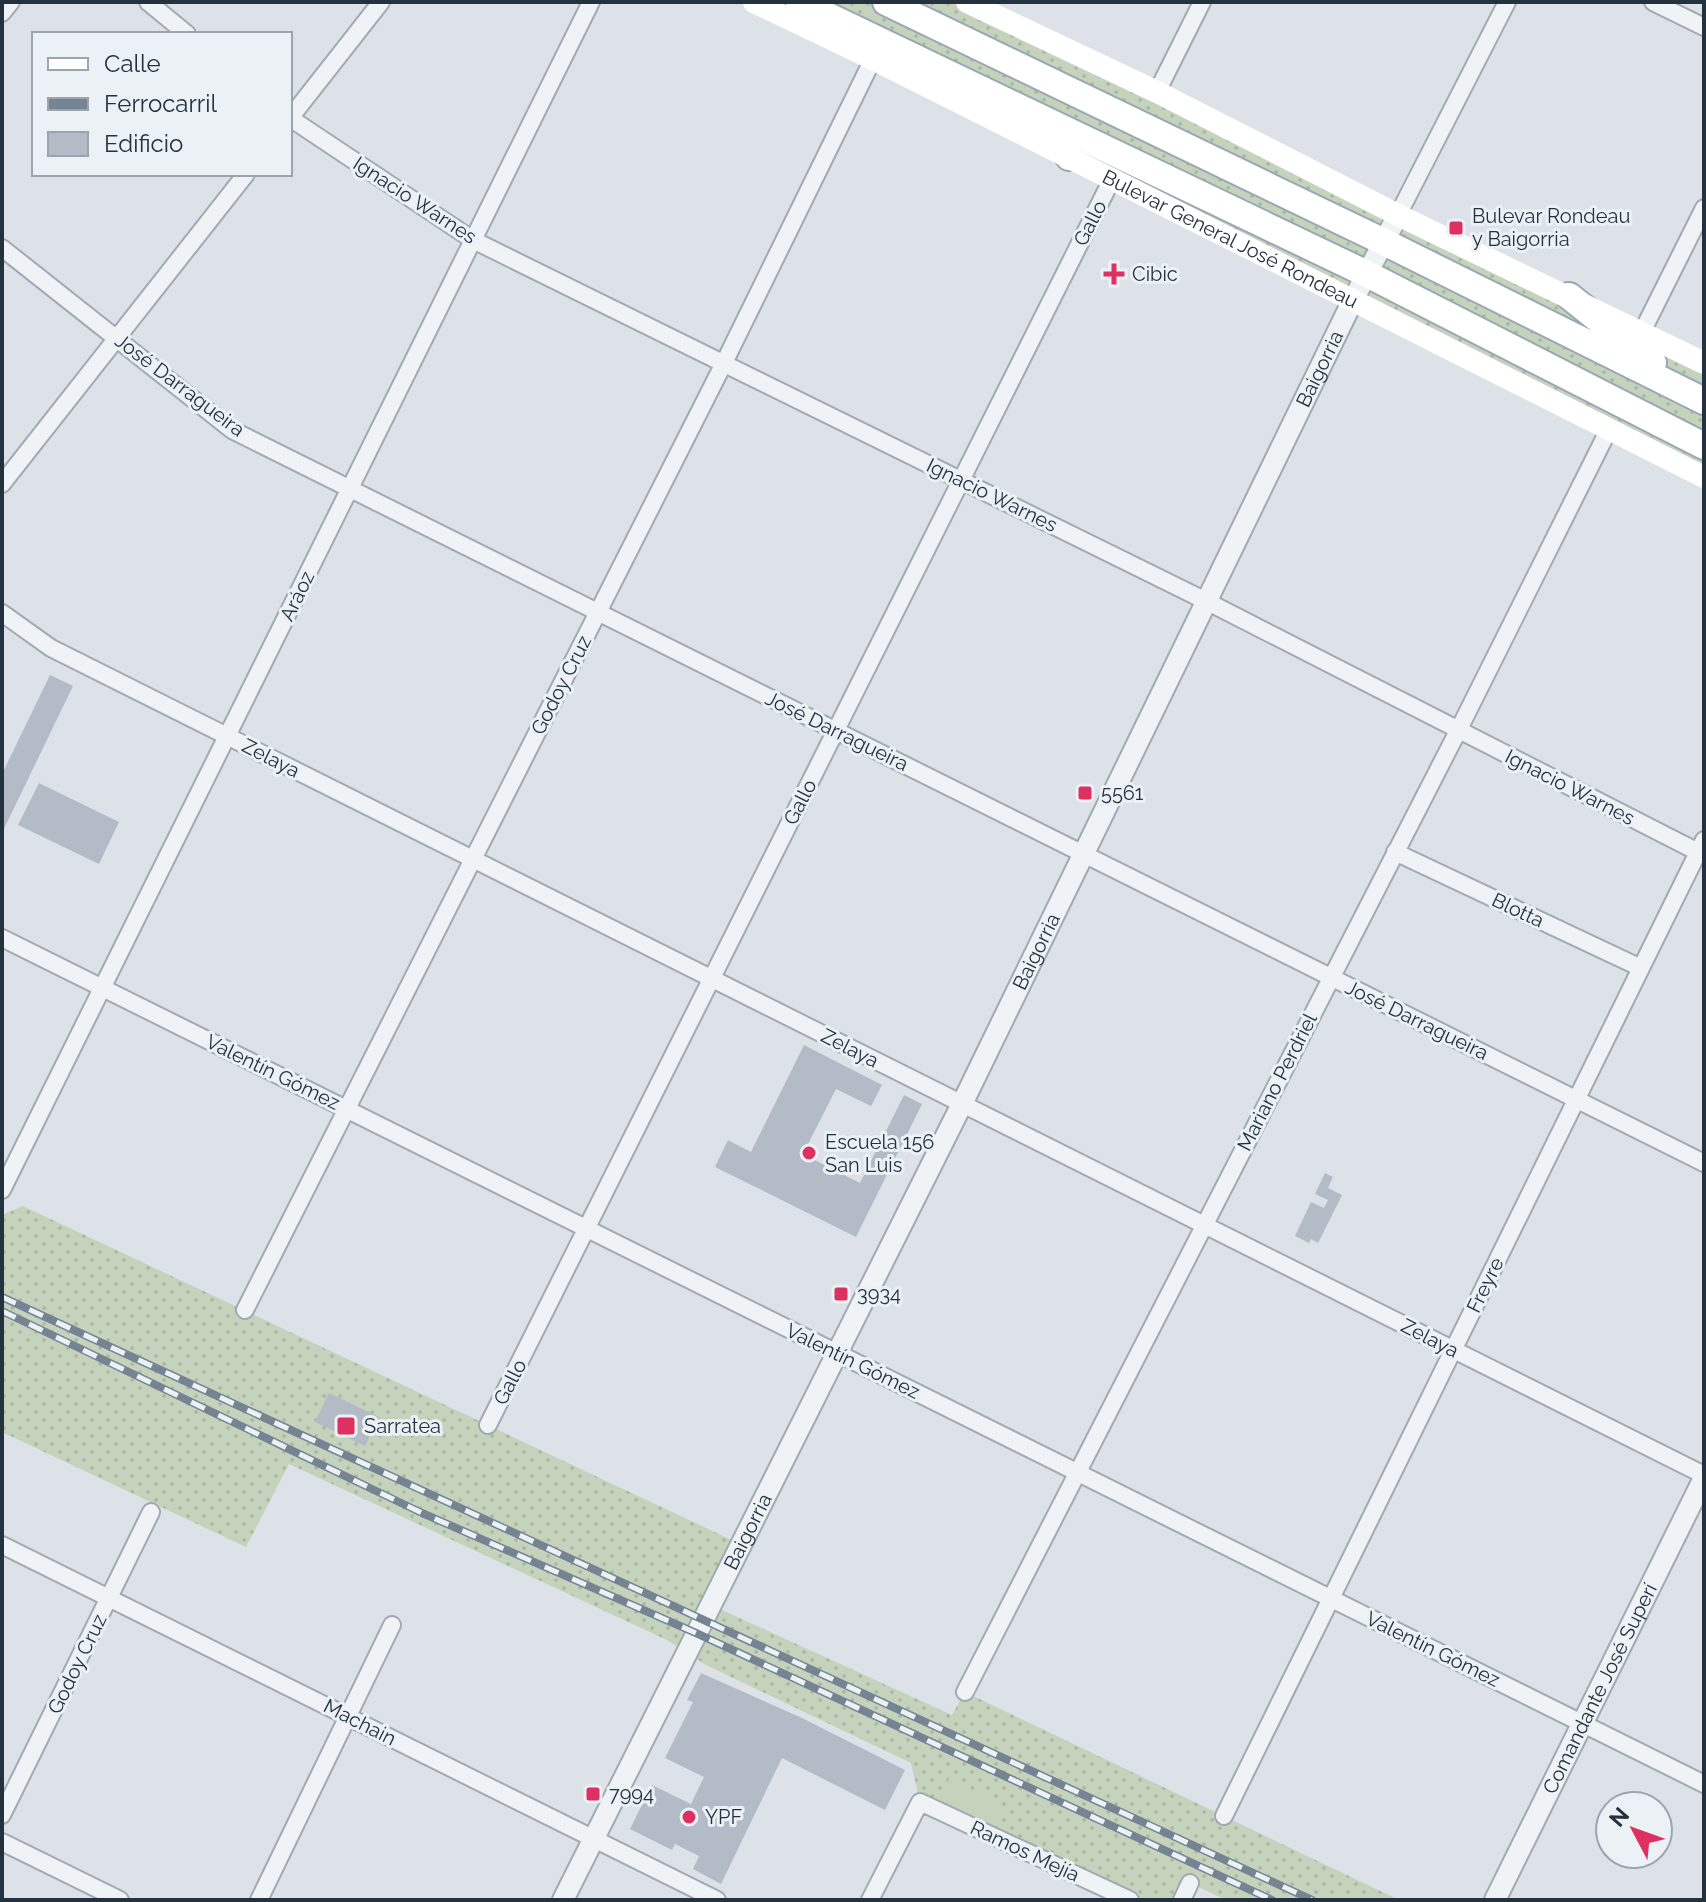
<svg xmlns="http://www.w3.org/2000/svg" width="1706" height="1902" font-family="Raleway,sans-serif">
<style>
.grass{fill:url(#grass-dots)}
.park{fill:#c5d3bc}
.building{fill:#b3bcc6}
.lines{fill:none;stroke-linecap:round;stroke-linejoin:round}
.minor-casing{stroke:#a1aab2;stroke-width:20}
.tertiary-casing{stroke:#a1aab2;stroke-width:24}
.primary-casing{stroke:#9aa8b5;stroke-width:30}
.minor{stroke:#eff3f6;stroke-width:16}
.tertiary{stroke:#eff3f6;stroke-width:20}
.secondary{stroke:#fff;stroke-width:22}
.primary{stroke:#fff;stroke-width:26}
.rail-casing{stroke:#748493;stroke-width:8}
.rail{stroke:#ecf1f6;stroke-width:5;stroke-dasharray:15;stroke-linecap:butt}
.poi-dot{fill:#dd3261;stroke:#ecf1f6;stroke-width:3}
.labels{text-anchor:middle;stroke-width:6;stroke-linejoin:round;paint-order:stroke}
.street-label{font-size:20px;fill:#243240;stroke:#ecf1f6}
.poi-label{font-size:20px;fill:#243240;stroke:#ecf1f6;text-anchor:start}
</style>
<defs>
<pattern id="grass-dots" width="8" height="8" patternUnits="userSpaceOnUse" patternTransform="scale(2)"><rect width="8" height="8" fill="#c5d3bc"/><path d="M2 2h.1M6 6h.1" fill="none" stroke="#a9b6a3" stroke-width="1.8" stroke-linecap="round"/></pattern>
</defs>
<rect width="100%" height="100%" fill="#dce2e8"/>
<path class="grass" d="M754 2H967L1704 363V477Z
M23 1206 740 1544 711 1605 952 1715 965 1692 1399 1900H1226L1190 1883 1182 1900H1130L920 1802 911 1763 706 1665 667 1640 289 1464 246 1547 2 1432V1215Z"/>
<path class="park" d="M949 1779 1002 1803 991 1828 938 1804Z"/>
<path class="building" d="M50 675 73 686 2 833V774Z
M39 783 119 822 99 864 18 825Z
M804 1045 882 1085 871 1106 836 1089 803 1154 860 1183 904 1095 922 1104 856 1237 715 1167 728 1140 751 1152Z
M1325 1173 1333 1177 1328 1188 1342 1195 1318 1243 1311 1239 1309 1243 1295 1236 1311 1202 1324 1208 1328 1200 1315 1194Z
M329 1393 379 1417 365 1446 315 1422Z
M701 1673 802 1718 905 1770 885 1810 782 1758 721 1884 693 1869 699 1856 675 1844 672 1850 630 1829 652 1785 691 1804 704 1777 665 1758 693 1702 687 1700Z"/>
<g class="lines">
<g class="minor-casing">
<path id="minor" d="M148 2 187 34
M1653 2 1704 27
M2 13 11 2
M1157 92 1202 2
M290 118 473 240 1208 602 1704 855
M290 118 381 2
M1398 215 1507 2
M2 248 232 430 1704 1163
M1642 332 1704 208
M2 484 246 174
M2 613 51 648 1704 1475
M1395 852 1641 968
M2 938 1704 1784
M2 1190 591 2
M245 1310 724 363 873 59
M488 1425 1112 179
M2 1545 717 1900
M965 1692 1458 731 1609 429
M2 1815 151 1512
M1224 1816 1704 840
M2 1842 120 1900
M259 1900 392 1625
M870 1900 920 1802 1130 1900
M1182 1900 1190 1883"/>
</g>
<g class="tertiary-casing">
<g id="tertiary">
<path id="s1" d="M563 1900 962 1104 1353 300 1398 215"/>
<path id="s2" d="M1495 1900 1704 1478"/>
</g>
</g>
<g class="primary-casing">
<path id="primary" d="M799 2 1367 274 1704 446
M886 2 1384 242 1704 401
M1042 120 1069 157
M1569 296 1653 363"/>
</g>
<use href="#minor" class="minor"/>
<use href="#tertiary" class="tertiary"/>
<g class="secondary">
<path id="s3" d="M754 2 873 59 1704 477"/>
<path d="M967 2 1157 92 1398 215 1704 363"/>
</g>
<use href="#primary" class="primary"/>
<g class="rail-casing">
<path id="rail" d="M2 1297 1312 1900
M2 1311 422 1513 696 1633 1272 1900"/>
</g>
<use href="#rail" class="rail"/>
</g>
<g class="poi-dot">
<rect x="1448" y="220" width="16" height="16" rx="4"/>
<path d="M1110 262h8v8h8v8h-8v8h-8v-8h-8v-8h8z"/>
<rect x="1077" y="785" width="16" height="16" rx="4"/>
<circle cx="809" cy="1153" r="8"/>
<rect x="833" y="1286" width="16" height="16" rx="4"/>
<rect x="336" y="1416" width="20" height="20" rx="4"/>
<rect x="585" y="1786" width="16" height="16" rx="4"/>
<circle cx="689" cy="1817" r="8"/>
</g>
<g class="labels">
<g class="street-label">
<text transform="translate(415 200) rotate(33)" y="7">Ignacio Warnes</text>
<text transform="translate(1090 223) rotate(-63)" y="7">Gallo</text>
<text dy="7" stroke="none"><textPath href="#s3" startOffset="532">Bulevar General José Rondeau</textPath></text>
<text dy="7" stroke="none"><textPath href="#s1" startOffset="1708">Baigorria</textPath></text>
<text transform="translate(180 385) rotate(37)" y="7">José Darragueira</text>
<text transform="translate(992 495) rotate(26)" y="7">Ignacio Warnes</text>
<text transform="translate(297 596) rotate(-64)" y="7">Aráoz</text>
<text transform="translate(561 685) rotate(-63)" y="7">Godoy Cruz</text>
<text transform="translate(837 731) rotate(26)" y="7">José Darragueira</text>
<text transform="translate(271 758) rotate(27)" y="7">Zelaya</text>
<text transform="translate(1570 787) rotate(27)" y="7">Ignacio Warnes</text>
<text transform="translate(800 802) rotate(-63)" y="7">Gallo</text>
<text transform="translate(1518 910) rotate(25)" y="7">Blotta</text>
<text dy="7" stroke="none"><textPath href="#s1" startOffset="1060">Baigorria</textPath></text>
<text transform="translate(1417 1020) rotate(26)" y="7">José Darragueira</text>
<text transform="translate(850 1048) rotate(27)" y="7">Zelaya</text>
<text transform="translate(273 1072) rotate(26)" y="7">Valentín Gómez</text>
<text transform="translate(1277 1082) rotate(-63)" y="7">Mariano Perdriel</text>
<text transform="translate(1485 1285) rotate(-64)" y="7">Freyre</text>
<text transform="translate(1430 1338) rotate(27)" y="7">Zelaya</text>
<text transform="translate(853 1361) rotate(26)" y="7">Valentín Gómez</text>
<text transform="translate(510 1382) rotate(-63)" y="7">Gallo</text>
<text dy="7" stroke="none"><textPath href="#s1" startOffset="412">Baigorria</textPath></text>
<text transform="translate(1433 1649) rotate(26)" y="7">Valentín Gómez</text>
<text transform="translate(77 1664) rotate(-64)" y="7">Godoy Cruz</text>
<text dy="7" stroke="none"><textPath href="#s2" startOffset="236">Comandante José Superí</textPath></text>
<text transform="translate(360 1722) rotate(27)" y="7">Machain</text>
<text transform="translate(1025 1851) rotate(25)" y="7">Ramos Mejía</text>
</g>
<g class="poi-label">
<text x="1472" y="223">Bulevar Rondeau<tspan x="1472" dy="23">y Baigorria</tspan></text>
<text x="1132" y="281">Cibic</text>
<text x="1101" y="800">5561</text>
<text x="825" y="1149">Escuela 156<tspan x="825" dy="23">San Luis</tspan></text>
<text x="857" y="1301">3934</text>
<text x="364" y="1433">Sarratea</text>
<text x="609" y="1801">7994</text>
<text x="705" y="1824">YPF</text>
</g>
</g>
<rect width="1706" height="1902" fill="none" stroke="#243240" stroke-width="8"/>
<rect x="32" y="32" width="260" height="144" fill="#ecf1f6" stroke="#9ca5ad" stroke-width="2"/>
<rect x="48" y="58" width="40" height="12" fill="#ffffff" stroke="#9ca5ad" stroke-width="2"/>
<text x="104" y="72" font-size="24" fill="#243240">Calle</text>
<rect x="48" y="98" width="40" height="12" fill="#748493" stroke="#9ca5ad" stroke-width="2"/>
<text x="104" y="112" font-size="24" fill="#243240">Ferrocarril</text>
<rect x="48" y="132" width="40" height="24" fill="#b3bcc6" stroke="#9ca5ad" stroke-width="2"/>
<text x="104" y="152" font-size="24" fill="#243240">Edificio</text>
<g transform="translate(1634 1830) rotate(311)"><circle r="38" fill="#ecf1f6" stroke="#9ca5ad" stroke-width="2"/>
<path d="M0-6L14 30L0 20L-14 30Z" fill="#dd3261"/>
<text y="-12" font-size="22" font-weight="bold" text-anchor="middle" fill="#243240">N</text>
</g>
</svg>
